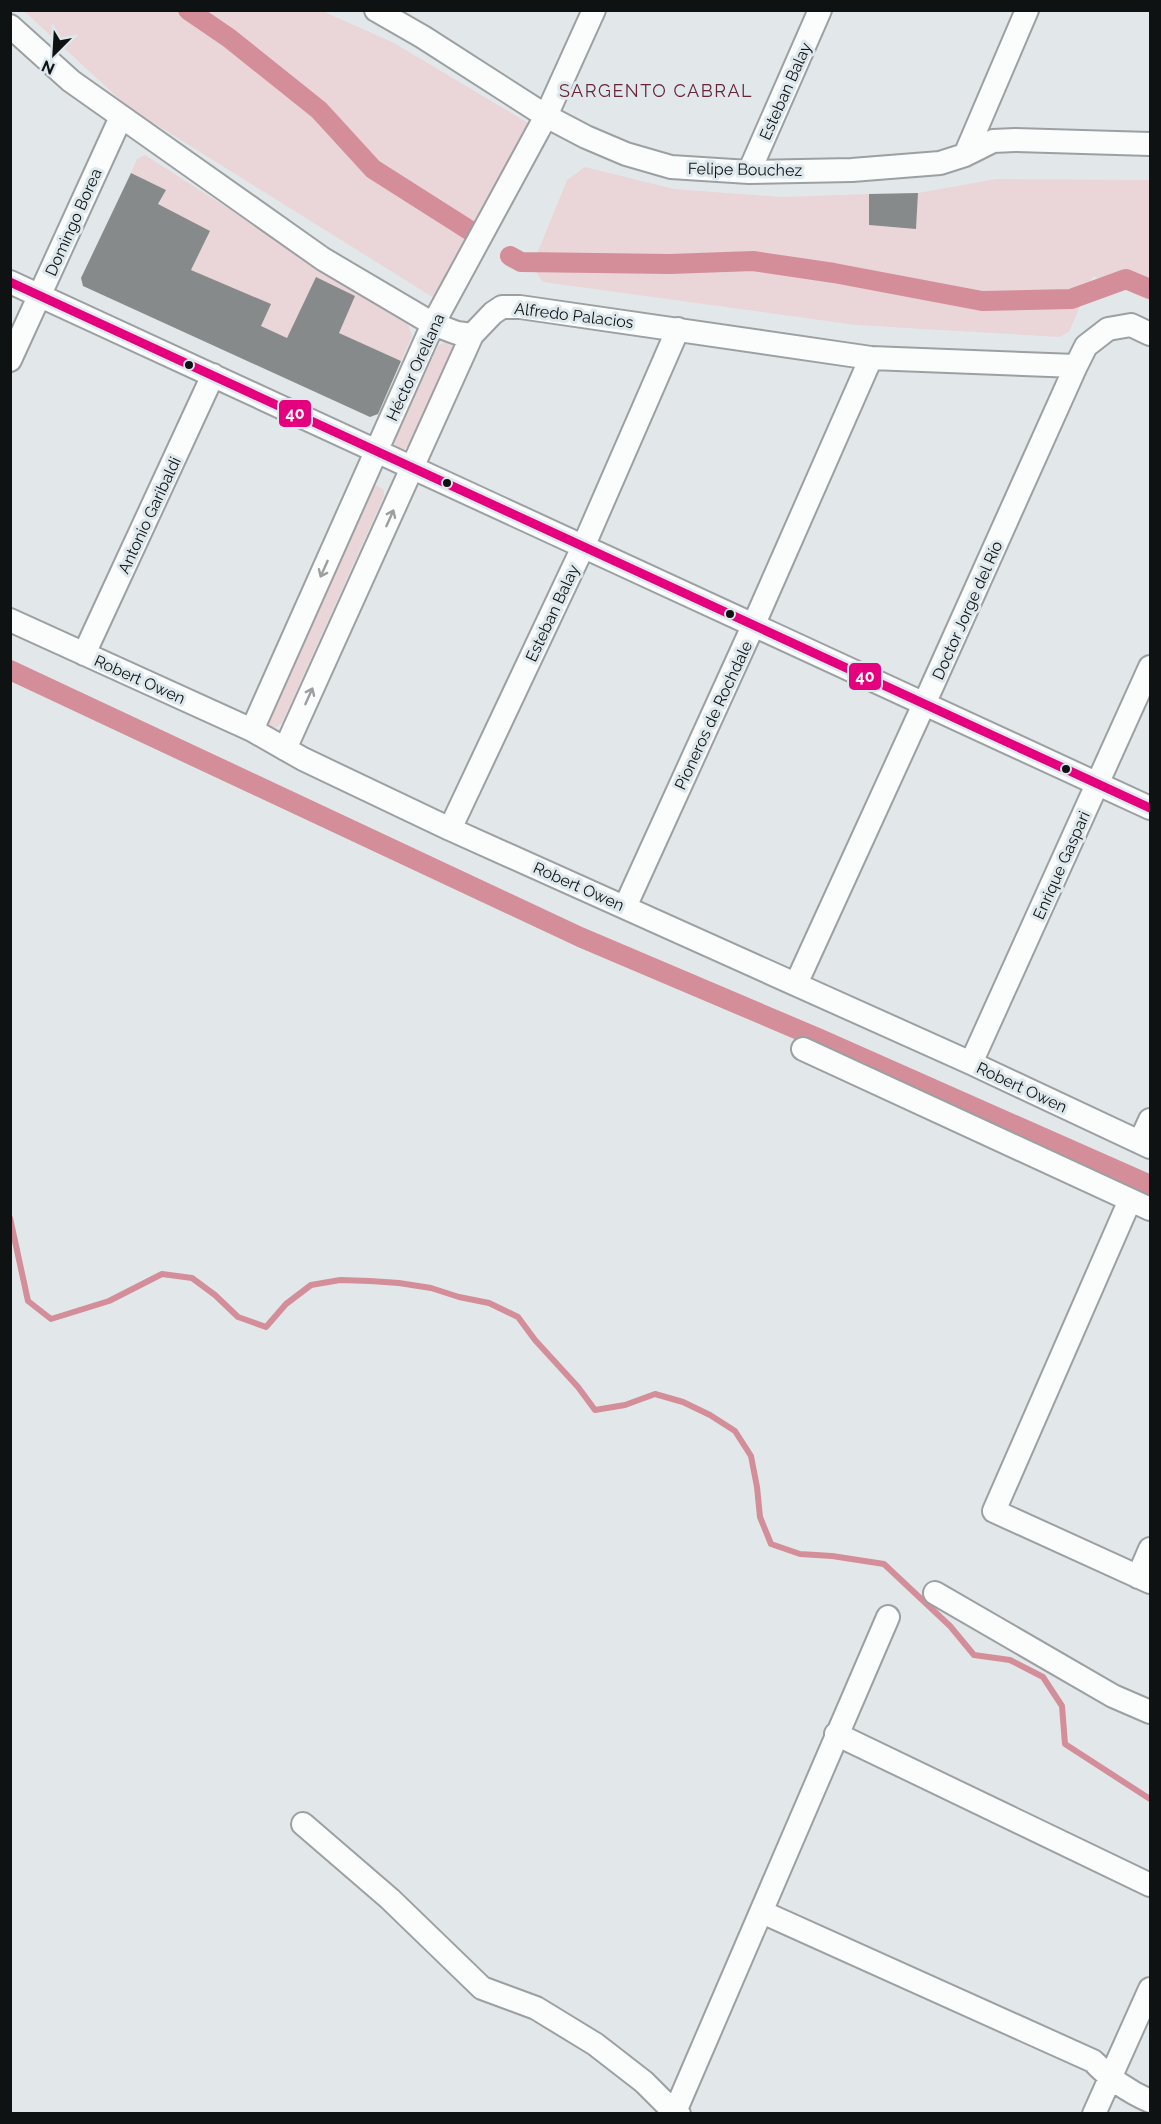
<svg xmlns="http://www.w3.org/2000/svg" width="1161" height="2124" font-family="Raleway,sans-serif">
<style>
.green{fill:#ead5d8}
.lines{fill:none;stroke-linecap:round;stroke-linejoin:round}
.stream{stroke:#d38e99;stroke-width:6}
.canal{stroke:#d38e99;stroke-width:20}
.building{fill:#868a8b}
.minor-casing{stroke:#9ca0a2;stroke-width:26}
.minor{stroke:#fbfcfc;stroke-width:22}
.bus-1-casing{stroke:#dfe9ed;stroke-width:14}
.bus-1{stroke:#e5007d;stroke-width:9}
.oneway{stroke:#9c9e9f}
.bus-dot{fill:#0e1213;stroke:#dfe9ed;stroke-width:2}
.labels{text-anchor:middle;stroke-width:6;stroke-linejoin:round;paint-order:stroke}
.street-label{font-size:16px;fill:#0e1213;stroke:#dfe9ed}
.neighbourhood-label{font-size:18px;letter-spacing:1.5px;fill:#6a2432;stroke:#dfe9ed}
.line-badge{stroke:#dfe9ed;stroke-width:2}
.badge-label{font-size:16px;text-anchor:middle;font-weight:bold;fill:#fff}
</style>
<rect width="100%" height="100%" fill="#e2e8ea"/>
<path class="green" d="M24 11H322L394 43 528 123 434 298 128 107Z
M145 155 408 324 412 336 401 361 353 340 317 382 354 296 316 277 287 338 261 326 270 305 191 270 210 232 179 215 130 261 166 190 131 173 137 159Z
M585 167 674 189 782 197 869 194V225L916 229 918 193 996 179 1150 180V301L1093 276 1069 332 1059 337 856 325 543 282 532 266 567 180Z
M445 342 453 347V353L410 445 403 450H399L394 443 395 439 438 346Z
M376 485 384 490V496L282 723 275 728H271L266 721 373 487Z"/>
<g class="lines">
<path class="stream" d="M10 1218 28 1301 51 1319 109 1301 162 1274 192 1278 215 1295 238 1317 266 1327 286 1304 311 1285 340 1280 370 1281 399 1283 431 1288 459 1297 489 1303 518 1317 535 1340 578 1387 595 1410 625 1405 655 1394 683 1402 710 1415 735 1431 751 1456 757 1487 760 1517 771 1544 800 1554 832 1556 884 1564 950 1626 974 1655 1010 1660 1043 1677 1062 1706 1065 1744 1150 1799"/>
<path class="canal" d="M188 10 229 38 319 110 373 169 469 230
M510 256 521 262 670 264 753 261 834 273 982 301 1071 299 1126 279 1150 289
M10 670 580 937 820 1039 1150 1185"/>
</g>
<path class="building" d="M131 173 166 190 158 204 210 231 191 270 271 304 261 326 287 338 316 277 355 296 339 333 401 361 378 414 370 417 83 286 81 278Z
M918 193 916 229 869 225V194Z"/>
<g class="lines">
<g class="minor-casing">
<path id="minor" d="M376 10 423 37 546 116 586 137 626 154 671 167 749 172 852 170 940 163 965 155 993 141 1015 140 1150 144
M10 26 71 81 323 259 433 324 457 333 472 335 493 313 502 307H520L871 358 1076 366 1086 346 1108 329 1131 325 1150 334
M965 155 1027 10
M749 172 820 10
M10 282 1150 808
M10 360 121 117
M10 620 252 730 303 759 450 829 971 1063 1150 1147
M84 654 213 375
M252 730 433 324 546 116 594 10
M285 749 472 335
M450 829 583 547 678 329
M625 907 753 626 871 358
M796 984 925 702 1076 366
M803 1049 1150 1209
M971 1063 1150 667
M1140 1142 1150 1120
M1130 1200 994 1511 1150 1582
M1138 1577 1150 1549
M935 1593 1113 1696 1150 1712
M836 1734 1150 1885
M303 1824 390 1899 482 1988 536 2008 595 2044 644 2082 674 2112 679 2114
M762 1912 1093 2061C1110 2079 1127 2091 1150 2101
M674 2114 888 1617
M1094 2114 1150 1989"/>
</g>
<use href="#minor" class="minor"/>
<g class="bus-1-casing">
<path id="bus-1" d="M10 282 1150 808"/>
</g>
<use href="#bus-1" class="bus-1"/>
</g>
<defs><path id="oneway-shaft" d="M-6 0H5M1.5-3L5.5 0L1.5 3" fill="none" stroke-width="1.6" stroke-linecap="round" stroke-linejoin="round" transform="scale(1.5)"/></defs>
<g class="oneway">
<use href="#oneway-shaft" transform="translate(390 518) rotate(-66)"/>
<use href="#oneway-shaft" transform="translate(324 569) rotate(114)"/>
<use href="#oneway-shaft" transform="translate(309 696) rotate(-66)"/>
</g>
<g class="bus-dot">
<circle cx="189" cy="365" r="5"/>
<circle cx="447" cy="483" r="5"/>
<circle cx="730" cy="614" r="5"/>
<circle cx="1066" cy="769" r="5"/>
</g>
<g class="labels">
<g class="street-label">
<text transform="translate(785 91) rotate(-66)" y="6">Esteban Balay</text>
<text transform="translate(745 169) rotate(1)" y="6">Felipe Bouchez</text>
<text transform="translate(73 222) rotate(-66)" y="6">Domingo Borea</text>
<text transform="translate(574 315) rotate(7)" y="6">Alfredo Palacios</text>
<text transform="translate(415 367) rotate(-65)" y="6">Héctor Orellana</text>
<text transform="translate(149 515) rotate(-65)" y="6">Antonio Garibaldi</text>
<text transform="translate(967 610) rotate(-66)" y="6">Doctor Jorge del Río</text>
<text transform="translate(552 613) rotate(-65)" y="6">Esteban Balay</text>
<text transform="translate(140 679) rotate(24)" y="6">Robert Owen</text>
<text transform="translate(713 715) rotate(-65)" y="6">Pioneros de Rochdale</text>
<text transform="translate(1061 865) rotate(-66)" y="6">Enrique Gaspari</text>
<text transform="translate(579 886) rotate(24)" y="6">Robert Owen</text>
<text transform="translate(1022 1087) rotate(25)" y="6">Robert Owen</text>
</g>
<g class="neighbourhood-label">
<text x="656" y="97">SARGENTO CABRAL</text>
</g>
</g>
<g class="line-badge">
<rect x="278" y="399" width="34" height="29" rx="6" fill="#e5007d"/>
<rect x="848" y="662" width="34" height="29" rx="6" fill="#e5007d"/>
</g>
<g class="badge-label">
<text x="295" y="419">40</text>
<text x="865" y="682">40</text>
</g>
<rect width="1161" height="2124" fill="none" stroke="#0e1213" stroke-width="24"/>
<g transform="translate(54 54) rotate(204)" stroke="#dfe9ed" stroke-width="4.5" paint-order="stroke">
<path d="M0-4.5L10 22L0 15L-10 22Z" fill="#0e1213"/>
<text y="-9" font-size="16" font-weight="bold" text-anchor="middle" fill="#0e1213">N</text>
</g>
</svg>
